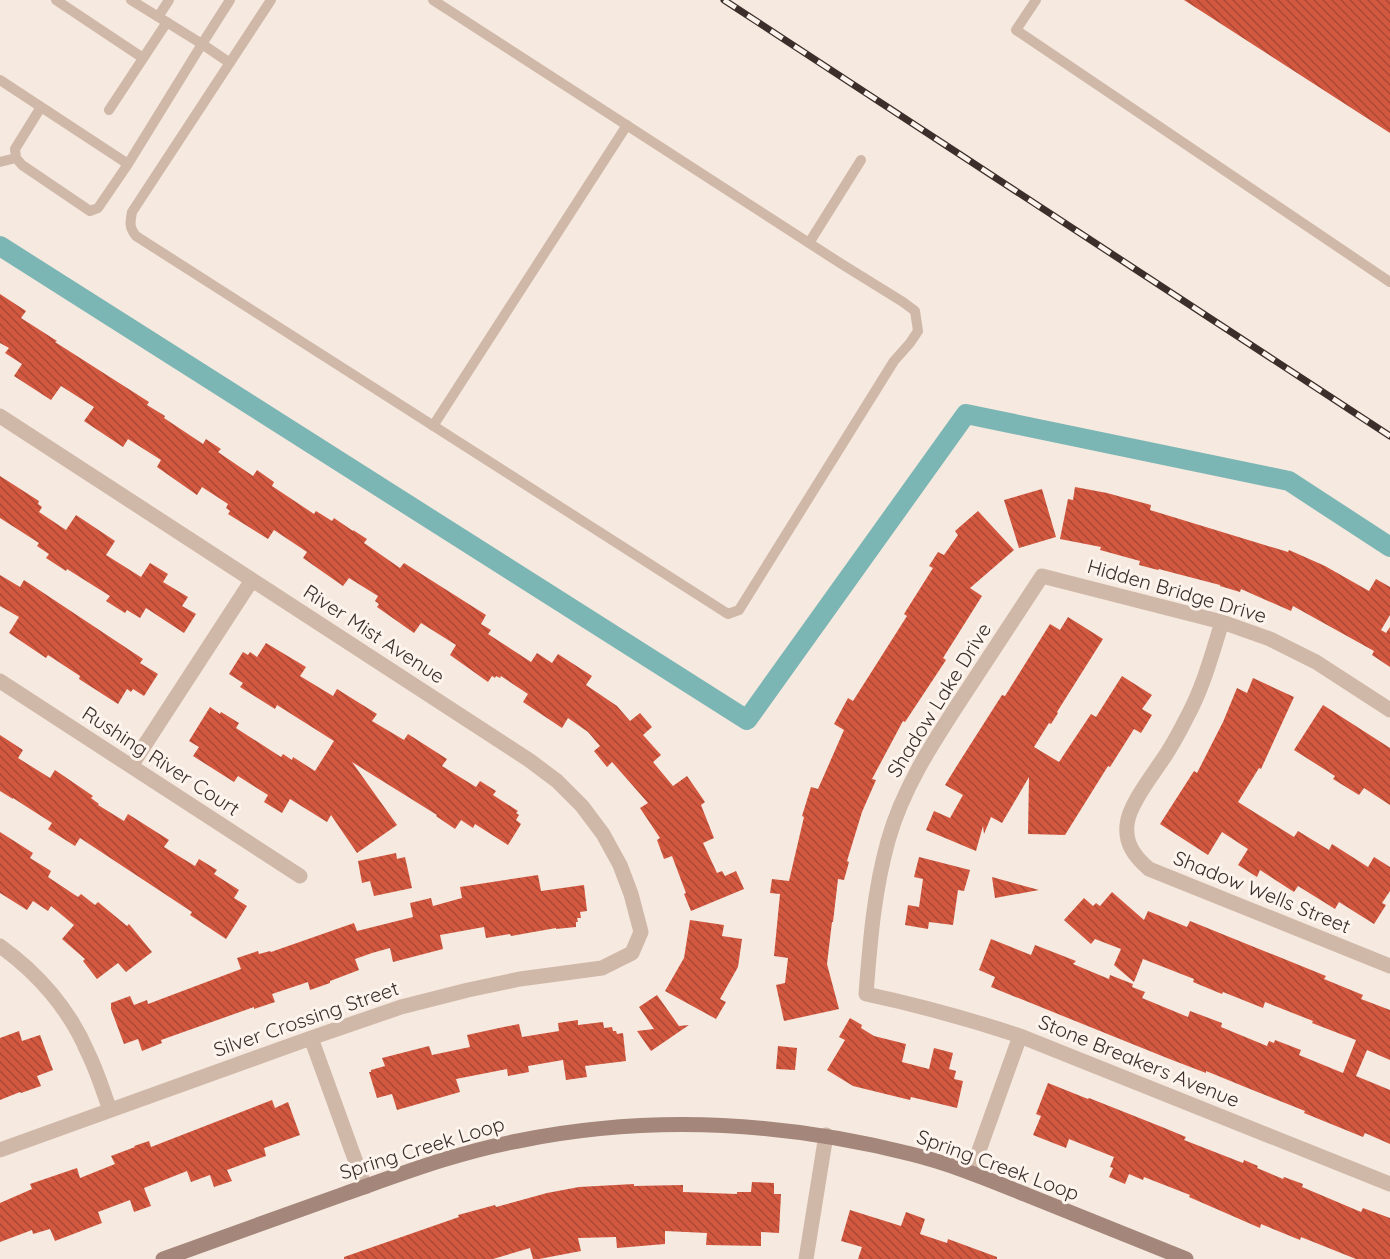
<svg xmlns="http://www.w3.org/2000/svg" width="1390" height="1259" font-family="Quicksand,sans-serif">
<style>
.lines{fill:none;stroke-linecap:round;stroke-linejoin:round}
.canal{stroke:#7bb6b4;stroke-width:20}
.building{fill:url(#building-back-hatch)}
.lane{stroke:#d0b8a9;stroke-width:10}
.street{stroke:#d0b8a9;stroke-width:15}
.secondary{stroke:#a4867a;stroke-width:15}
.rail-casing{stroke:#3c2e2a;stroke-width:7}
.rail{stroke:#fcf4ed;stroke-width:4.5;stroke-dasharray:14;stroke-linecap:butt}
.labels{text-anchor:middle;stroke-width:6;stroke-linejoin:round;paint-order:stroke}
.street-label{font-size:20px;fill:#3c2e2a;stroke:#fcf4ed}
</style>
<defs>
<pattern id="building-back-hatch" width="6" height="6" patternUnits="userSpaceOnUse" patternTransform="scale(1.5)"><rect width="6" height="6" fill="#d35840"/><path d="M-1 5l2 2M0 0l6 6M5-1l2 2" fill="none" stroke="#ac4936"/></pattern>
</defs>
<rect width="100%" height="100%" fill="#f6e9df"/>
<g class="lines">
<path class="canal" d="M0 246 747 720 966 414 1289 481 1390 547"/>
</g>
<path class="building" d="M1184 0H1390V133Z
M0 294 26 311 21 318 57 341 55 342 149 402 147 405 165 416 164 418 203 444 206 439 221 449 218 452 253 476 257 470 274 482 272 486 314 514 316 511 332 521 334 518 353 531V530L367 539 364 543 400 568 404 563 486 615 481 624 491 630 488 634 531 662 537 653 552 663 558 654 592 676 586 685 617 706 630 721 640 713 652 727 643 735 661 755 653 762 673 786 687 776 705 802 701 805 714 838 703 843 717 873 722 871 725 876 736 871 744 889 691 911 684 894 686 893 672 856 664 859 657 840 660 838 640 808 648 803 612 762 607 767 594 751 600 746 588 732 568 718 562 728 523 702 528 694 501 676 500 678 496 676 495 678 492 676 488 682 450 655 456 645 421 623 414 633 377 607 379 604 375 601 378 596 349 578 343 586 303 558 307 552 274 530 268 539 228 514 230 511 226 508 228 504 202 487 197 495 157 467 161 460 128 439 123 447 84 421 94 407 61 386 51 400 14 376 22 364 5 353 9 348 0 343Z
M0 476 39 501 38 504 42 507 39 512 66 530 76 515 115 541 106 555 141 577 150 563 168 574 163 582 188 597 182 606 196 614 184 633 146 608 140 618 127 610 125 613 106 601 110 596 67 569 66 571 46 558 49 554 37 546 39 543 0 518Z
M1075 487 1107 493 1151 505 1150 510 1288 552 1289 550 1325 566 1369 591 1376 579 1390 587V615L1381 630 1386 633 1390 627V667L1372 655 1374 651 1293 606 1291 611 1241 589 1240 592 1220 586V585L1170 572 1159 569 1158 570 1139 565 1140 561 1100 550 1101 547 1060 539 1068 499 1073 500Z
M1042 489 1056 537 1019 548 1004 500Z
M978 511 1014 550 970 588 982 596 943 658 946 660 905 722 903 721 872 779 876 780 862 812 847 861 849 862 844 880 838 879 833 922H832L827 964 839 1009 784 1021 776 985 785 983 788 958 774 956 780 894 770 893 772 879 789 881 804 817 802 816 811 787 818 789 844 730 834 724 848 698 853 701 907 616 904 614 933 568 929 566 938 552 944 555 958 535 955 531Z
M0 575 20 587 24 580 143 659 140 663 158 674 144 696 133 689 131 692 127 689 118 704 79 679 80 676 48 655 46 658 9 633 19 617 0 606Z
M1068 617 1103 639 1057 712 1058 713 1051 724 1049 723 1034 747 1059 762 1091 714 1096 717 1122 676 1152 695 1142 709 1152 715 1141 733 1134 729 1110 767 1108 766 1065 835 1028 834 1029 777 1002 823 991 817 984 834 983 826 976 851 926 830 934 811 950 818 963 795 945 785 958 764 1002 695 1005 696 1050 624 1060 630Z
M266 643 306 667 300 676 333 696 337 689 377 714 372 721 404 740 408 734 447 759 442 766 476 787 480 781 496 791 493 795 518 811 516 813 519 815 516 820 521 824 508 845 475 824 473 828 461 820 455 829 436 816 437 815 352 762 397 825 357 853 331 815 327 822 290 799 282 813 264 802 268 795 238 776 234 782 193 756 199 747 189 741 210 707 220 714 221 712 239 723 236 728 281 757 283 754 292 760 293 757 315 771 334 741 277 705 275 709 240 687 243 683 229 674 243 652 248 655 250 652 257 657Z
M1253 678 1294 697 1261 769 1259 768 1238 802 1294 837 1298 831 1329 850 1332 844 1368 867 1374 857 1390 867V891L1382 903 1386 905 1374 924 1339 902 1335 909 1298 886 1294 892 1260 870 1257 877 1238 865 1248 849 1222 832 1208 855 1160 824 1194 771 1197 773 1223 722 1237 688 1247 693Z
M1323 705 1390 748V805L1364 788 1359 795 1333 779 1335 776 1294 750Z
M0 735 23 750 18 758 50 778 55 770 93 796 91 798 99 804 98 805 124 821 128 814 169 840 164 847 195 866 199 859 217 870 214 874 239 890 234 898 247 906 226 939 190 915 192 912 80 838 75 846 48 829 52 823 13 798V799L0 791Z
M0 832 33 853 30 858 51 871 48 877 78 897 81 894 95 905 98 902 127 926 129 924 152 952 126 972 118 963 97 979 83 961 85 959 62 939 74 925 51 906 48 911 33 901 27 910 0 893Z
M396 853 397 859 405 857 412 888 374 896 370 881 362 883 358 861Z
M919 857 970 870 964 891 958 890 953 925 929 922 928 929 905 925 908 905 919 907 923 879 914 877Z
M538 875 541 891 584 885 587 911 580 912 581 918H577L578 922H576V927L556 929V928L511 936 510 934 486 938 484 927 440 935 443 949 393 962 390 948 372 953 355 959 359 970 330 981V983L310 990 308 982 272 994 275 1002 254 1009V1007L161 1040 162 1043 142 1051 138 1039 124 1044 111 1009V1003L130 996 134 1005 147 1000 148 1004 241 969 237 958 258 951 259 954 270 951 271 952 354 923 357 931 413 917 410 903 431 898 433 906 462 898 460 887Z
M992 877 1039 890 995 898Z
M1112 892 1144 920 1148 911 1187 927 1190 921 1326 976 1324 979 1363 995 1361 999 1390 1010V1060L1367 1050 1356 1076 1390 1090V1144L1365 1133 1363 1137 1304 1113 1305 1111 1255 1091 1206 1071V1073L1167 1058 991 987 995 977 979 970 991 939 1031 955 1035 945 1076 961 1073 964 1109 979 1110 975 1133 984 1132 987 1145 992 1142 998 1188 1017 1190 1011 1222 1023 1221 1027 1267 1046 1269 1041 1274 1043 1275 1040 1301 1050 1299 1055 1343 1073 1356 1040 1312 1023 1313 1021 1265 1002 1263 1008 1223 992 1222 994 1193 982 1194 979 1143 959 1134 982 1114 965 1121 949 1095 939 1091 944 1064 920 1084 898 1093 906 1096 903 1100 906Z
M690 920 724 925 722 936 742 939 738 967 720 999 726 1002 716 1019 665 991 684 958Z
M657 995 679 1026 689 1025 651 1051 637 1031 654 1029 639 1007Z
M850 1018 862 1025 861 1028 874 1036 906 1044 902 1062 929 1069 934 1048 953 1053 949 1069 956 1071 954 1079 963 1081 957 1108 911 1097 910 1100 853 1086 827 1070 845 1040 839 1037Z
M578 1020V1025L603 1022 604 1028 612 1027 613 1031H616L617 1034 623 1033 626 1061 585 1066 587 1077 566 1080 563 1060 528 1066 529 1072 508 1076 507 1069 456 1079 460 1092 397 1110 392 1094 377 1098 369 1072H371V1070L385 1066 382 1058 429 1046 432 1055 470 1047 467 1035 499 1028 519 1024 522 1037 559 1031 558 1023Z
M19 1031 22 1041 40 1035 53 1070 37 1076 41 1086 21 1093 20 1092 0 1100V1038Z
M778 1046 797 1048 795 1070 776 1069Z
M1048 1083 1088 1099 1089 1098 1162 1127 1186 1137 1184 1140 1243 1163 1244 1160 1258 1166 1257 1168 1283 1179 1284 1177 1303 1184 1302 1187 1361 1212 1363 1208 1390 1218V1259H1356L1301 1237 1300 1240 1261 1224 1260 1228 1189 1197 1190 1195 1144 1177 1143 1180 1129 1174 1125 1184 1109 1177 1113 1168 1110 1167 1114 1157 1069 1139 1066 1148 1033 1135 1041 1116 1036 1114Z
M272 1100 275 1108 288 1102 300 1135 264 1148 266 1156 227 1170 232 1181 214 1187 210 1175 191 1182 187 1171 144 1188 151 1206 134 1212 130 1200 98 1212 102 1223 55 1241 50 1229 33 1234 32 1230 0 1242V1203L32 1189 30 1184 77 1168 80 1178 115 1164 111 1156 135 1147 134 1146 149 1141 151 1147Z
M752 1182 774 1183V1194H781L779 1233 761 1232V1246L706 1245 707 1233 665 1231V1244L617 1248 616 1237 578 1238 581 1251 539 1259H533L530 1248 493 1259H344V1257L459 1217 458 1215 495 1205 496 1207 547 1193 579 1187 634 1184V1186L683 1185V1192L737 1194V1192H751Z
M850 1210 901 1226 906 1212 925 1219 920 1234 947 1243 948 1239 997 1257V1259H858L862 1247 841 1241Z"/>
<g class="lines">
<path class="lane" d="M56 0 143 58
M131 0 202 44 230 0
M271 0 132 212C130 223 129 227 136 236L728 614 739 610 894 361 910 343 918 331 915 311 903 302 840 263 433 0
M1036 0 1016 30 1390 282
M158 17 169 0
M0 80 128 164
M41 107 15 149 16 158 22 165 90 211 98 208 128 164 202 44 230 63
M109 110 167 22
M0 162 16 158
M809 243 861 160
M433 426 627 125"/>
<path class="street" d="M0 416 529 760 557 781 582 806 603 834 620 865 631 894 641 932 632 953 602 968 520 979 468 990 401 1007 311 1038 0 1150
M1222 622C1212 654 1203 688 1187 717 1181 729 1174 742 1167 753 1155 772 1128 805 1127 825 1125 844 1135 857 1149 869L1390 966
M0 681 300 876
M1390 710 1316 662 1270 639 1222 622 1042 576C1016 615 990 655 964 695 934 741 903 787 888 841 874 891 870 942 866 994 918 1005 969 1019 1020 1036L1390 1184
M131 766 252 580
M0 946C38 973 70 1010 88 1053 97 1071 103 1091 110 1110
M311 1038 365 1187
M971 1173 1020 1036
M806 1259 826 1135"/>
<path class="secondary" d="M163 1259C223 1237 284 1216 344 1194 401 1174 458 1152 518 1141 651 1114 780 1121 911 1154 952 1164 992 1181 1032 1197 1083 1218 1135 1238 1186 1259"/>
<g class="rail-casing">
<path id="rail" d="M724 0 1390 436"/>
</g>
<use href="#rail" class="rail"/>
</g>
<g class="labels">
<g class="street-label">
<text transform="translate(1177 591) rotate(16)" y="7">Hidden Bridge Drive</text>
<text transform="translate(374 634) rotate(33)" y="7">River Mist Avenue</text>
<text transform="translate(939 700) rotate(-58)" y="7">Shadow Lake Drive</text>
<text transform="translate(161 761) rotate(33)" y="7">Rushing River Court</text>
<text transform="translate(1262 892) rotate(22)" y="7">Shadow Wells Street</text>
<text transform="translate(306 1019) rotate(-19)" y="7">Silver Crossing Street</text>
<text transform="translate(1139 1061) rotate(22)" y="7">Stone Breakers Avenue</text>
<text transform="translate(422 1148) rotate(-17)" y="7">Spring Creek Loop</text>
<text transform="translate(998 1165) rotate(20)" y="7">Spring Creek Loop</text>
</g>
</g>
</svg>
